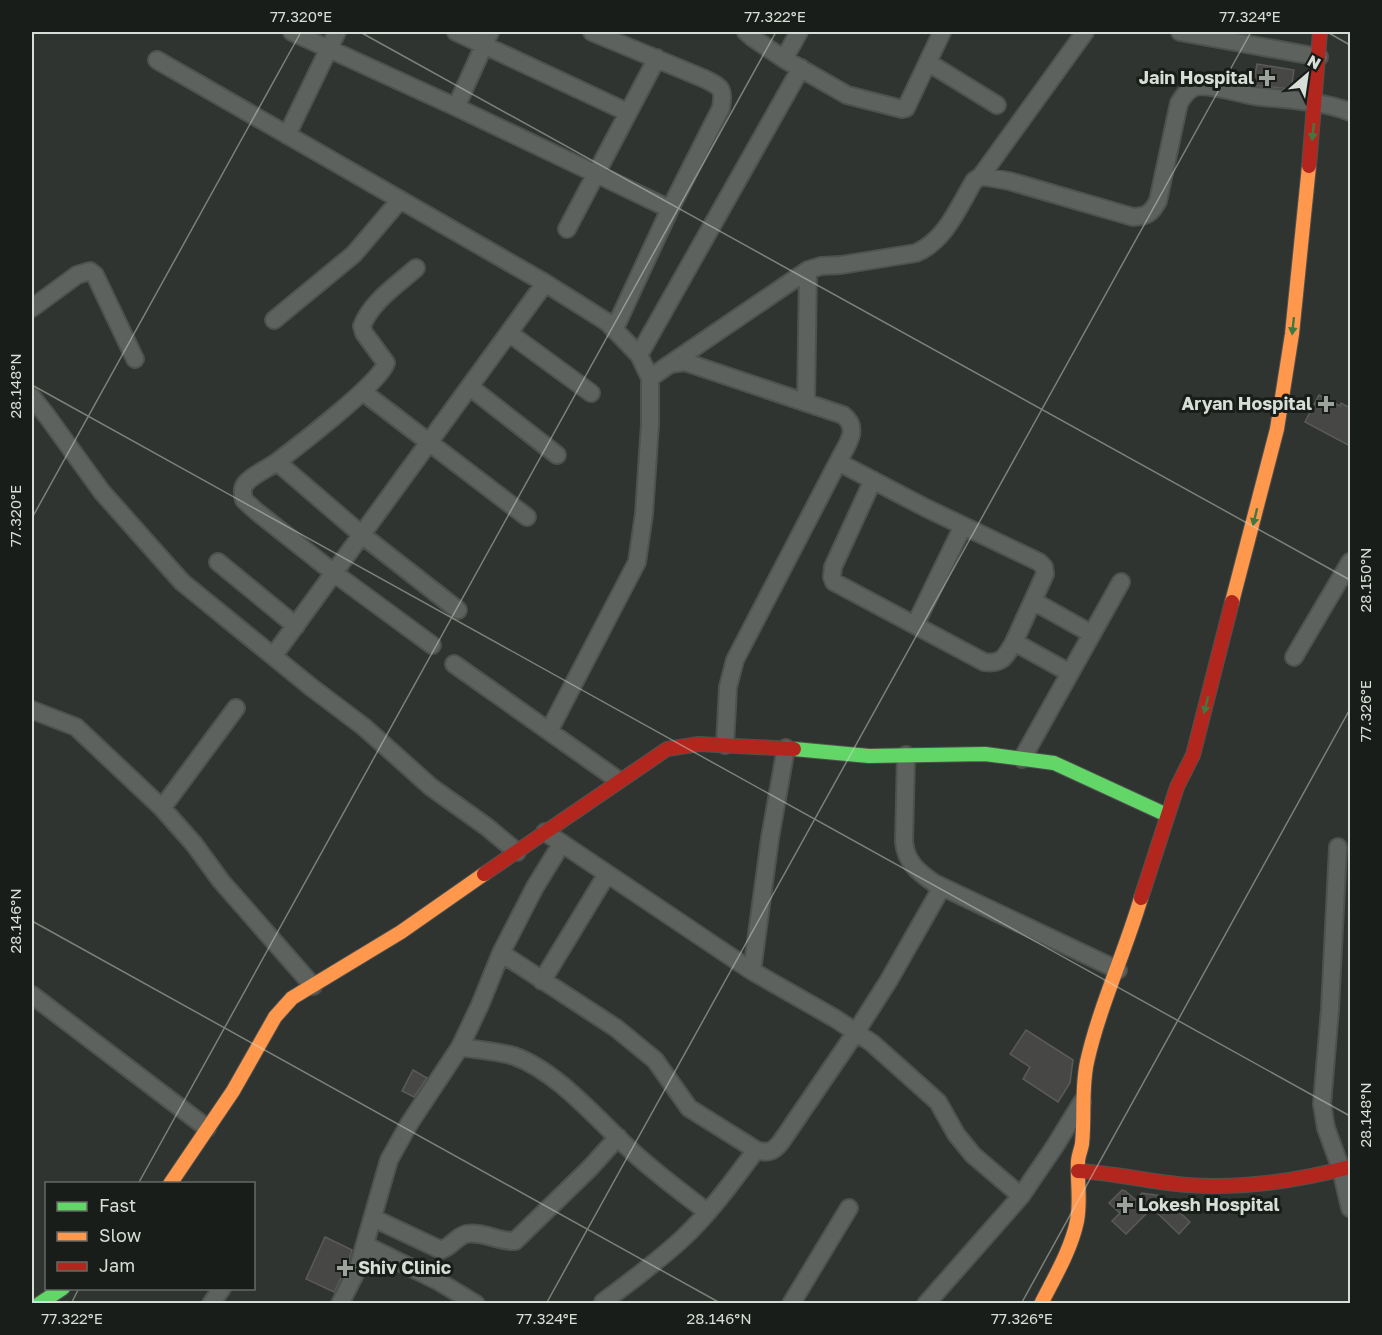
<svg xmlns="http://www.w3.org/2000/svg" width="1382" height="1335" font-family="'Golos Text',sans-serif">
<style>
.building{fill:#474746;stroke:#5a5a58;stroke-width:1.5}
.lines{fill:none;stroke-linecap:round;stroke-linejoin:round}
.street-casing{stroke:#4e524e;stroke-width:20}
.fast-casing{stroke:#4e524e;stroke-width:16}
.slow-casing{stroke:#4e524e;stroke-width:16}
.jam-casing{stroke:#4e524e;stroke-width:16}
.street{stroke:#5e625e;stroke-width:16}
.fast{stroke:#63d668;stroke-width:14}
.slow{stroke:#ff974d;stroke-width:14}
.jam{stroke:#b3261e;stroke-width:14}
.oneway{fill:#3e7a40}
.ticks{fill:none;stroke:#d7ddd7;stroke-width:1.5;stroke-opacity:0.45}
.poi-dot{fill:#9da29d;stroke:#191d19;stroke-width:2}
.labels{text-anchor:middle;stroke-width:6;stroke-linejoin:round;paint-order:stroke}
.poi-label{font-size:18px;font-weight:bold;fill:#d7ddd7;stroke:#191d19;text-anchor:end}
.neatline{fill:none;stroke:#d7ddd7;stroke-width:2}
.ticks-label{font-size:15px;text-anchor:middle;fill:#d7ddd7}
</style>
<rect width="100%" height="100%" fill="#303430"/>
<path class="building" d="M1257 64 1294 70 1291 89 1253 85Z
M1319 395 1340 406 1341 403 1350 408V446L1305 422Z
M1026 1030 1073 1060 1070 1083 1058 1102 1023 1079 1030 1067 1010 1054Z
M413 1070 427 1078 414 1097 402 1091Z
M1122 1190 1125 1191 1136 1200 1142 1193 1162 1196 1190 1222 1179 1234 1152 1208 1126 1234 1112 1221 1120 1213 1109 1203Z
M325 1237 352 1250 348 1264 334 1292 306 1279Z"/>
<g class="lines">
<g class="street-casing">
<path id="street" d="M292 32 456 107 670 209
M456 32 627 112
M592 32 705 79C722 88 724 88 721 108L670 209 614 330
M746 32 753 38 784 59 847 95 902 109 906 108 942 32
M1180 32 1319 57
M784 59 799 32
M157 60 545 283 607 322 639 355 650 378V424L644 514 637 562 549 731
M929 63 997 105
M456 107 490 32
M287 135 337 32
M981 176 1085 32
M567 229 657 58
M416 268C397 285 371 302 362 326L364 333 386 363C380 383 298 446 277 462 267 469 254 474 246 483 241 489 243 494 244 500L256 511 334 573 432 645
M32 308 77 275 90 271 95 275 135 359
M274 320 354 254 400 200
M509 333 591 393
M639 355 801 68
M670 364 808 270 821 266 841 265 916 253C945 241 958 208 974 181L981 176 1009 181 1133 217C1147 216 1151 214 1158 201L1179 103C1183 97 1187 90 1195 87 1209 83 1239 94 1255 96 1287 100 1319 100 1350 112
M650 378 670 364 685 362 843 415C861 429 846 446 838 462L735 660 728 687 725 745
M470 387 557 455
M363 392 527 517
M32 397 47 416 102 492 182 582 311 687 364 727 431 787 487 827 517 852
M806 403 808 270
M277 462 362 535 458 610
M838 462 926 508 1039 562 1044 567 1045 574 1014 642 1070 673
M873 480 833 567 832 577 834 582 984 662C1002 665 1006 656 1014 642
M218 562 296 626
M1033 601 1092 634
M915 625 963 526
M274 655 545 283
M1294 657 1350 562
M454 664 618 780
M32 710 76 727 162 808 194 844 221 881 313 986
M906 755 904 842C906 862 918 872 934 883L1118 970
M1022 759 1121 582
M162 808 236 708
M545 832 752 971 836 1019 872 1043 938 1102 956 1134 973 1155 1021 1196
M1338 847 1330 1009 1322 1104 1326 1128 1341 1169 1350 1208
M501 953 616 1028 655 1060 689 1108 756 1150C768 1154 774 1151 781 1142L856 1032 889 980 942 887
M752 971 770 838 786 748
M542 981 607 874
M32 995 207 1128
M460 1047C477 1050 497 1051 514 1056 559 1072 600 1123 635 1154 658 1175 683 1193 707 1212
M373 1218 441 1250C451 1247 456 1237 466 1234 483 1231 499 1242 515 1241L590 1168 618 1137
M365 1245 438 1281 476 1304
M603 1302C630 1282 657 1262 682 1239 710 1213 733 1181 756 1150
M211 1304 222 1288
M340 1304 358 1268 389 1160 409 1124 460 1047 480 1005 501 953 535 887 562 843
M791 1304 849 1208
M926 1304 1021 1196 1055 1146 1082 1102"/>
</g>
<g class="fast-casing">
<path id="fast" d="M794 749 869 756 985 754 1054 763 1167 815
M39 1304 63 1288"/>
</g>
<g class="slow-casing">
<path id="slow" d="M1232 602 1277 429 1292 334 1309 166
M170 1184 233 1091 275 1017 292 998 401 932 484 874
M1041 1304C1054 1278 1071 1250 1077 1221 1081 1201 1077 1182 1078 1162 1078 1156 1081 1150 1082 1144 1085 1117 1081 1090 1087 1062 1099 1008 1125 952 1141 898"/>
</g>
<g class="jam-casing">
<path id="jam" d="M1309 166 1320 32
M484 874 667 749 699 744 794 749
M1141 898 1177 787 1193 755 1232 602
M1078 1171C1115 1173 1150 1182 1187 1185 1242 1189 1297 1181 1350 1167"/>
</g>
<use href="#street" class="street"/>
<use href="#fast" class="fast"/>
<use href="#slow" class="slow"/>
<use href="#jam" class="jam"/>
</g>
<defs><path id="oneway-solid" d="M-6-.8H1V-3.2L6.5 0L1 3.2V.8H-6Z" transform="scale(1.5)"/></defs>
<g class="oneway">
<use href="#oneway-solid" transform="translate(1313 132) rotate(96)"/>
<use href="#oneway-solid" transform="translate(1293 326) rotate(96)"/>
<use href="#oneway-solid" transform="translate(1255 517) rotate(104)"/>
<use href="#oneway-solid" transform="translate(1206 705) rotate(104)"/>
</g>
<path class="ticks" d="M360 32 1350 580M1327 32 1350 45M32 385 1350 1116M32 518 301 32M32 921 722 1304M138 1184 776 32M71 1304 79 1288M546 1304 1251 32M1021 1304 1350 709"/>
<g class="poi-dot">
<path d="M1264 69h6v6h6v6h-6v6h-6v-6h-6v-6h6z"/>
<path d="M1323 395h6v6h6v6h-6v6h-6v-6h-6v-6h6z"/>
<path d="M1122 1196h6v6h6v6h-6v6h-6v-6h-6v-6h6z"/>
<path d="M342 1259h6v6h6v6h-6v6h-6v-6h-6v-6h6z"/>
</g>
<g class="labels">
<g class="poi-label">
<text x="1254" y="84">Jain Hospital</text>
<text x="1312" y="410">Aryan Hospital</text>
<text x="1138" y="1211" text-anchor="start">Lokesh Hospital</text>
<text x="358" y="1274" text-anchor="start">Shiv Clinic</text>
</g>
</g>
<rect width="1382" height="1335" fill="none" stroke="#191d19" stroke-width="66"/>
<rect x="45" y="1182" width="210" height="108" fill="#191d19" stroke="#656a65" stroke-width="1.5"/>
<rect x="57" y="1202" width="30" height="9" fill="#63d668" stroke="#656a65" stroke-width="1.5"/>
<text x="99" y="1212" font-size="18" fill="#d7ddd7">Fast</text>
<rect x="57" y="1232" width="30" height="9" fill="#ff974d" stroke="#656a65" stroke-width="1.5"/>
<text x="99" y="1242" font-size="18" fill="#d7ddd7">Slow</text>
<rect x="57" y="1262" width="30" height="9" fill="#b3261e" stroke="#656a65" stroke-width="1.5"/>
<text x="99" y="1272" font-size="18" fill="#d7ddd7">Jam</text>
<g transform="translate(1307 75) rotate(29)" stroke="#191d19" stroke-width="4.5" paint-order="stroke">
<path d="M0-4.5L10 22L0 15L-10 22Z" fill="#d7ddd7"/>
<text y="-9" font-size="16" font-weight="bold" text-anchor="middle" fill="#d7ddd7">N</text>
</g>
<rect x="33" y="33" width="1316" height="1269" class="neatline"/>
<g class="ticks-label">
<text x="301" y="22">77.320°E</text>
<text x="775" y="22">77.322°E</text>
<text x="1250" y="22">77.324°E</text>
<text transform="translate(16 386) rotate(-90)" y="5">28.148°N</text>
<text transform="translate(16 516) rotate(-90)" y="5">77.320°E</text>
<text transform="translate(1366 580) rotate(-90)" y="5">28.150°N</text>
<text transform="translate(1366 711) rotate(-90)" y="5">77.326°E</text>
<text transform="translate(16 921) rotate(-90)" y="5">28.146°N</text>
<text transform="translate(1366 1115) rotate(-90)" y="5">28.148°N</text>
<text x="72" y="1324">77.322°E</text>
<text x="547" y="1324">77.324°E</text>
<text x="719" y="1324">28.146°N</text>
<text x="1022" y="1324">77.326°E</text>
</g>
</svg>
